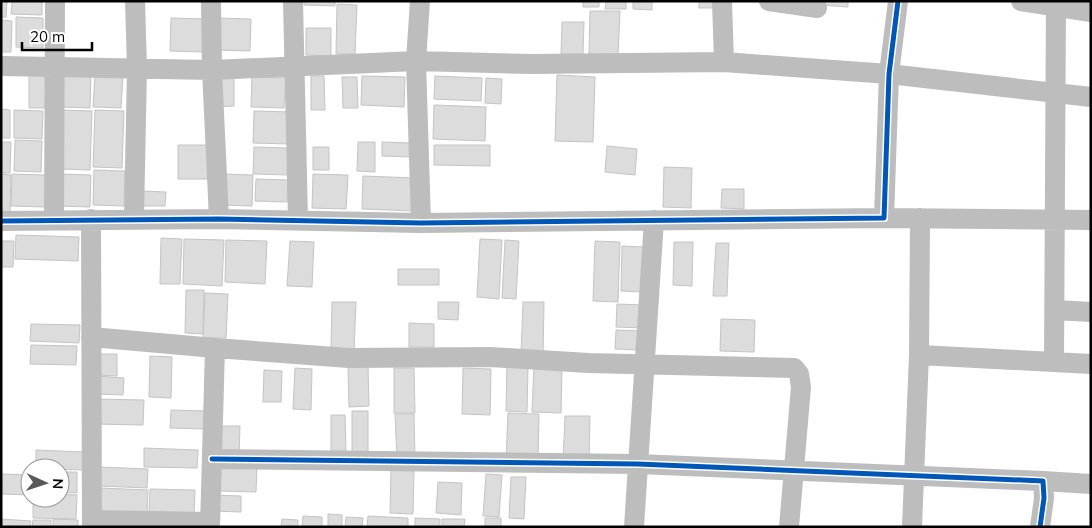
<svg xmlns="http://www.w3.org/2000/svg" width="1092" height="528" font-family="Mulish,sans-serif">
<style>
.building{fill:#dcdcdc;stroke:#c4c4c4}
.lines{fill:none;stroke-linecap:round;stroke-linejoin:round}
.minor{stroke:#bdbdbd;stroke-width:20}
.cycleway-casing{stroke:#fff;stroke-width:8}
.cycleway{stroke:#0057b8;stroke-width:5}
</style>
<rect width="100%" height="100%" fill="#fff"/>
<path class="building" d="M1 1H7L6 17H1Z
M12 1H42V15L11 14Z
M304 1H335V6L304 5Z
M583 1H599V7H583Z
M606 1H626V9H605Z
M633 1H652V10L633 9Z
M699 1H714V8H699Z
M820 1H848V7L820 5Z
M337 4 357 5 355 54H336Z
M590 11H620L618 55 589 54Z
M16 17 43 18V48L16 47Z
M171 18 204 19 203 52 170 51Z
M217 18 251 19 250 51 216 50Z
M1 20 12 21 11 52H1Z
M562 22H584L583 54H561Z
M306 28H331V56L306 55Z
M61 72 91 73 90 108 60 107Z
M29 74H46L45 108H29Z
M95 74 123 75 121 108 93 107Z
M215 75H234V106L216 107Z
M557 75 595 77 593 142 555 141Z
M311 76H324L325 110H311Z
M362 76 405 77 404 107 361 105Z
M435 76 482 78 481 101 434 99Z
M252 77 286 78 284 108 251 107Z
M342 77H357L358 108H343Z
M486 78 502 79 501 104 485 103Z
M434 105 486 107 485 141 433 139Z
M1 109 10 110V138H1Z
M14 110 43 111 42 139 14 138Z
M61 110 92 111 90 170 59 169Z
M95 110 124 111 122 168 93 167Z
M254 111 291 112 290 144 253 143Z
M15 140 42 141 41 172 14 171Z
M1 142H11L10 173H1Z
M358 142H375V172L357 171Z
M382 142 410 143V157L382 156Z
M178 145H213V179H178Z
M434 145H490V166L434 165Z
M607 146 637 149 635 175 605 172Z
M254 147 288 148 287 175 253 174Z
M313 147H329V170H313Z
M664 167 692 168 691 208 663 207Z
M94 170 125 171 124 206 93 205Z
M1 174 11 175 10 212 1 211Z
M12 174 46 175 45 207 11 206Z
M59 174 91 175 90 207 58 206Z
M222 174 253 175 252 206 222 205Z
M313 174 348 175 346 209 312 208Z
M363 176 415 178 414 211 362 209Z
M256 179 288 180 287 202 255 201Z
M722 189H744V209L721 208Z
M141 191 166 192 165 206H141Z
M16 235 79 237 78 261 15 259Z
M161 238 182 239 180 284H160Z
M184 239 224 240 222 286 183 284Z
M480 239 502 240 499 299 477 297Z
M226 240 267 241 265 284 225 282Z
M505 240 519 241 516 299 502 298Z
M1 241H14L13 267H1Z
M290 241 314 242 312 287 287 286Z
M595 241 620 242 618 302 593 301Z
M674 242H693L692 286 673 285Z
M716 243H729L727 296H713Z
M622 246 643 247 641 292 621 291Z
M398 269H439V285H398Z
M186 290H204L203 334 185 333Z
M205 293 228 294 226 338H203Z
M332 302H356L354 351 331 350Z
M438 302H459L458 320 438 319Z
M523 302H544L543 355 521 354Z
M617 304 644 305 643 328 616 327Z
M721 319 755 320 754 352 720 351Z
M409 323 434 324V347H409Z
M31 324 80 325 79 343 30 341Z
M616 330 641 331 640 350 615 349Z
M31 345 77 346 76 365 30 364Z
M96 354H117V376L96 375Z
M150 356 172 357 171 398 149 397Z
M507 364 528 365 527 412 506 411Z
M368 366 369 406 349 407 348 367Z
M534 366 562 367 561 413 532 412Z
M295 368 312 369 311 410 293 409Z
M394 368H414L415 413H394Z
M463 368 491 369 490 415 462 414Z
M264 370 282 371 281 402H263Z
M96 376 124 378 123 395 96 394Z
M96 399 144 400 143 425 95 424Z
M171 410 205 411 204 429 170 428Z
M352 411H368V456H352Z
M508 413 539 414 538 462 506 461Z
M395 414H414L415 459H397Z
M331 415H345L346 452H331Z
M565 416H590L589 462 563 461Z
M215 426H240L239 457 215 456Z
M144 448 198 450 197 468 144 467Z
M36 450 84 452 83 470 36 468Z
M221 463 257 464 256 492 220 491Z
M100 467 148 469 147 488 100 486Z
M391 470 414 471 413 514 390 513Z
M60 472H77V493L60 492Z
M1 474 30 475V495L1 494Z
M486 474 502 475 499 517 483 516Z
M511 477H526L524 519 509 518Z
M438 482 462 483 461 515 436 513Z
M100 488 148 490 147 515 99 514Z
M150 489 195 490 194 516 149 515Z
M60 494 77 495 76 519 33 518V498H60Z
M213 495 241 496V512L212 511Z
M328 514 342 515V527H328Z
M303 516 322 517V527H302Z
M368 516 408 518V527H367Z
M346 517 363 518 362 527H345Z
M415 518 440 519V527H415Z
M485 518H501V527H485Z
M1 519 31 521 30 527H1Z
M53 519 78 520V527H53Z
M282 519 298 520V527H281Z
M442 519H465L464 527H442Z
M33 520H51V527H32Z"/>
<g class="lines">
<path class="minor" d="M211 1 212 70 219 219
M293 1 298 220
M420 1 416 61 421 223
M769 1 817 8
M1021 1 1091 12
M724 62 889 74 1091 97
M1 66 212 70 416 61 531 64 724 62 722 1
M134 218 137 68 135 1
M884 218 1091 220
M54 219 55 1
M91 219 92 527
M1 221 219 219 421 223 884 218 889 74 898 1
M1055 310 1091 312
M91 337 215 348 210 527
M215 348 349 358 490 357 588 363 794 368 799 374 801 387 789 527
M919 355 1054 362 1056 1
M1054 362 1091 364
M212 459 638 464 1043 481 1044 498 1040 527
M1043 481 1091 484
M92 520 210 522
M634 527 654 220
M912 527 919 355 920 218"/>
<g class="cycleway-casing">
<path id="cycleway" d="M1 221 219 219 421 223 884 218 889 74 898 1
M212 459 638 464 1043 481 1044 498 1040 527"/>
</g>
<use href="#cycleway" class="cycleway"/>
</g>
<rect width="1092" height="528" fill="none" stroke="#000000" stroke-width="5"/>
<g transform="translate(45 483) rotate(93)"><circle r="24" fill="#ffffff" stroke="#999999"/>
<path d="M0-4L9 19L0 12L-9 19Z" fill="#595959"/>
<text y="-8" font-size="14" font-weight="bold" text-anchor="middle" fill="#000000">N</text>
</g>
<path d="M22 42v8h70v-8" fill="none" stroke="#000000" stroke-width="2.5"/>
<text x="30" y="42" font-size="15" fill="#000000" stroke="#ffffff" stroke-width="4" paint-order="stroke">20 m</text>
</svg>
